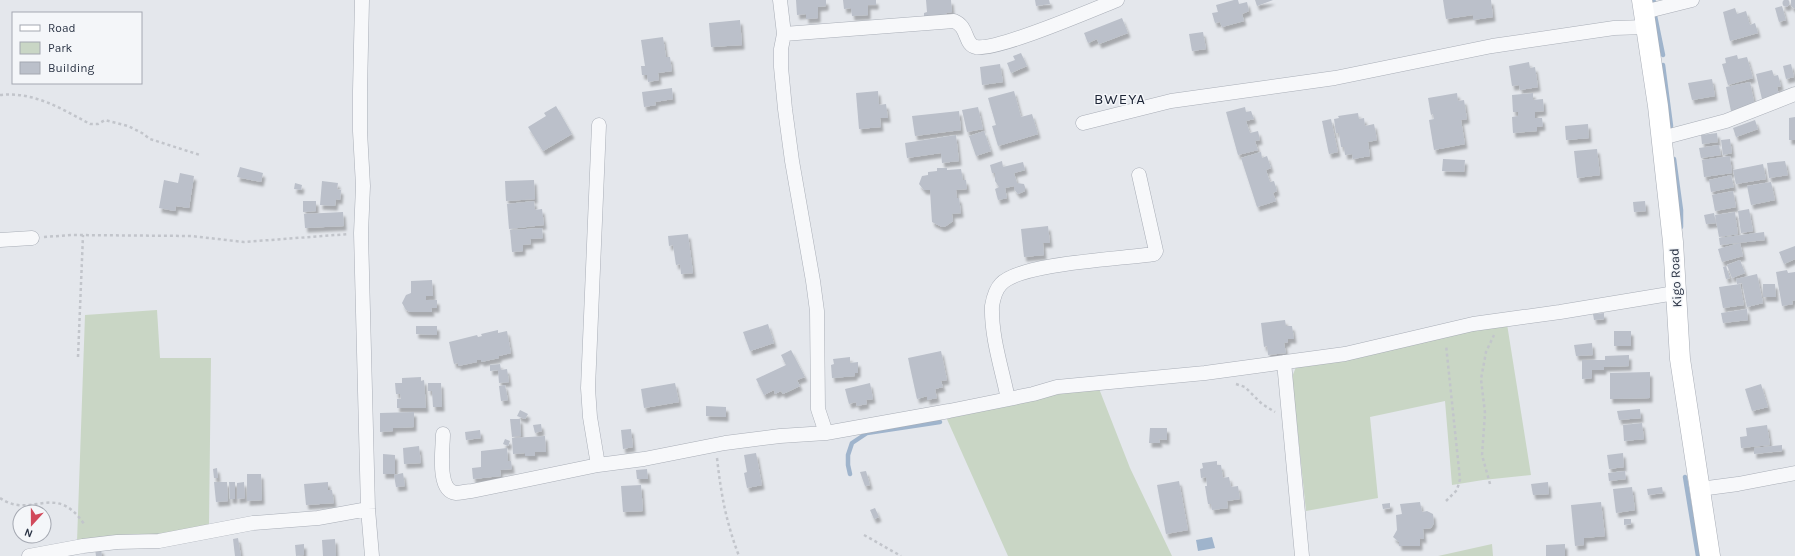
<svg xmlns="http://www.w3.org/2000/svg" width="1795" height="556" font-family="Karla,sans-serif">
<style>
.green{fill:#c9d6c5}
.water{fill:#9fb4cc}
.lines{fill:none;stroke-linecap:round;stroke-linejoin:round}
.stream{stroke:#9fb4cc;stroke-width:4.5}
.building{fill:#bbc0ca;filter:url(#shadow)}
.street-casing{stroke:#a9aeb7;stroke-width:15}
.secondary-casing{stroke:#a9aeb7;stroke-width:21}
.path{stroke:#c2c5cb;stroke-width:2.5;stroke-dasharray:3 3;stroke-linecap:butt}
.street{stroke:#f7f8fa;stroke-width:14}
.secondary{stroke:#fff;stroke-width:20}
.labels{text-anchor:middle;stroke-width:3;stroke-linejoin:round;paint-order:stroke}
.street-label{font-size:13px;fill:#2b3445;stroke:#f4f6f9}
.quarter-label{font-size:15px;letter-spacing:1px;fill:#1d2536;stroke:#f4f6f9}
</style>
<defs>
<filter id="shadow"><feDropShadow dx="2.5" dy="4.5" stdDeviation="1" flood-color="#0004"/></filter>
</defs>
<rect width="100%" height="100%" fill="#e4e7ec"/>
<path class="green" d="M157 310 160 358H211L209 524 169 534 77 542 85 315Z
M1507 324 1531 475 1483 480 1452 485 1445 401 1370 417 1378 498 1306 511 1292 377 1296 367Z
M1098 386 1130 468 1172 556H1008L946 417Z
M1492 544 1493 556H1438Z"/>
<path class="water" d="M1212 537 1215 548 1198 551 1196 540Z"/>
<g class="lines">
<path class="stream" d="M1653 0 1654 2
M1655 16 1663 55
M1663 65 1671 126
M1674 159 1681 210V227
M850 474 848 465V455L852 443 867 433 940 422
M1685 477 1698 556"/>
</g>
<path class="building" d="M1782.5 3a3.5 3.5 0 1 1 7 0a3.5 3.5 0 1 1-7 0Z
M796 0H826V6L818 7V18L806 19V14L797 15Z
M843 0H876V5H868V15L852 16 851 8 844 9Z
M926 0H951L952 12 946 13 947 19 924 21V13L927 12Z
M1035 0H1049L1050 4 1036 6Z
M1234 0H1238L1239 4 1247 2 1249 11 1242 14 1244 21 1222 27 1220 22 1215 23 1212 13 1218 12 1216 5Z
M1255 0H1273L1257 6Z
M1443 0H1491L1493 17 1473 20V15L1446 19Z
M1791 0H1795V9L1791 6Z
M1782 6 1786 20 1779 22 1775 8Z
M1735 8 1737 14 1746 11 1750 25 1755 23 1758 33 1730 41 1723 12Z
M1122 18 1128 33 1099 44 1097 39 1088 43 1084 33Z
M740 20 742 45 711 47 709 23Z
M1203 32 1206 49 1192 51 1189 34Z
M663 37 666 57H670L672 71 658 73 659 80 648 82 647 75H642L641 66H645L641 40Z
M1021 53 1027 66 1011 73 1007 63 1015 60 1013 56Z
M1737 55 1738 59 1747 57 1753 78 1728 85 1722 64 1726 63 1725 58Z
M1529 62 1530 68 1535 67 1538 87 1520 90 1519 85 1512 86 1509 66Z
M1000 64 1003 82 982 85 980 67Z
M1791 64 1794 77 1786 79 1783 66Z
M1772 70 1774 76 1778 75 1781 86 1777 87 1779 95 1762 99 1756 74Z
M1712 79 1715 96 1692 100 1688 83Z
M1750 82 1755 106 1731 111 1726 87Z
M672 88 673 99 655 102 656 105 644 107 642 92Z
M878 91 879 105 886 104 888 118H880L881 127 859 129 856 93Z
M1014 91 1021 117 1032 114 1038 134 998 146 992 126 996 125 988 98Z
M1457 93 1458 101 1464 100 1467 119 1461 120 1465 144 1434 150 1429 120 1434 119 1433 114 1431 115 1428 98Z
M1533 93V100L1543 99 1544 111 1535 112V118H1542L1543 126 1537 127V131L1513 133 1512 117 1518 116V112H1513L1512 95Z
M556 106 572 134 543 151 528 127 546 116 544 113Z
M978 107 983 129 967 132 962 110Z
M1245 107 1246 112 1251 111 1254 119 1246 121 1250 133 1258 131 1260 140 1255 141 1258 150 1238 155 1226 112Z
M959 111 961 130 915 136 912 116Z
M1358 113 1359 119 1364 118 1365 126 1374 124 1377 140 1368 142 1370 156 1353 159 1352 154 1345 155 1344 147H1341L1339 133H1336L1334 119 1339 118 1338 116Z
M1795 117V140H1789V118Z
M1331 119 1338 152 1329 154 1322 121Z
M1755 120 1758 129 1736 137 1733 128Z
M1588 124 1589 138 1566 140 1565 126Z
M984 131 991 151 976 156 969 136Z
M1717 133 1718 142 1702 144 1701 135Z
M956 135 959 161 942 163 941 153 907 158 905 143Z
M1730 139 1732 153 1723 155 1721 140Z
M1719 145 1721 155 1701 158 1699 148Z
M1597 149 1600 175 1577 178 1574 151Z
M1261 152 1262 158 1267 156 1271 168 1266 170 1270 182 1274 181 1277 191 1273 193 1276 201 1257 207 1241 158Z
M1730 156 1732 173 1704 177 1702 160Z
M1443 159 1465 160 1464 172 1442 171Z
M1002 161 1003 167 1023 162 1025 170 1014 173 1017 183 1024 184 1025 187V191L1018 194 1014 189V186L1005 188 1007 198 998 200 995 189 999 187 995 181V173H992L990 165Z
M1785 161 1788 175 1769 178 1767 163Z
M1763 164 1766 179 1736 184 1733 170Z
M240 167 263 173 261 182 237 177Z
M937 168H947V170L961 169 963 180H966L967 189 956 190 957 198H959L961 213 952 214 953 221 946 226 942 227 932 222 930 190H924L919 184 922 176 928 175V172L937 171Z
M180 173 194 176 189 208 176 206 175 211 159 208 164 180 178 183Z
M1731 175 1734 187 1711 192 1709 180Z
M534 180 535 199 506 201 505 181Z
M322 181 338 183 337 189 341 190 340 200 336 199 335 206 320 205Z
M1771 182 1775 200 1751 205 1747 186Z
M295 183 302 185 301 190 294 189Z
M1733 191 1736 207 1715 211 1712 195Z
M303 201H316V211L303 212Z
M534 201 535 210 542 209 544 225 509 229 507 204Z
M1645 201 1646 211 1634 212 1633 202Z
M1749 209 1753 231 1741 233 1738 211Z
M343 212 344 226 305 228 304 214Z
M1735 212 1738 234 1719 237 1715 215Z
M1714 213 1716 223 1706 224 1704 215Z
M1048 226 1050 243H1043L1044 255 1024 257 1021 229Z
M542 228 543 238 530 239 531 244 523 245V251L512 252 510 230Z
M1764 232 1765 240 1720 245 1719 238Z
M688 234 693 273 681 274 680 264 676 265 673 245 669 246 668 236Z
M1740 243 1743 256 1722 262 1718 249Z
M1795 246V259L1784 264 1779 252Z
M1740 260 1745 273 1732 278 1727 265Z
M1726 266 1730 278 1726 279 1723 267Z
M1787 270 1788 273 1795 272V300L1792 301 1793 304 1782 306 1776 272Z
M1757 274 1763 303 1747 307 1742 283 1737 284 1736 279Z
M432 280 433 296H426V300H437V308H431L432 312H410L406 310 402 303 406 295 411 293V281Z
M1740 284 1744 305 1723 308 1719 287Z
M1763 284H1775L1776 297H1763Z
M1747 309 1748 320 1723 323 1721 313Z
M1604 313V319L1594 320 1593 314Z
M1285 320 1286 326H1292L1294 339H1288V342L1284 343 1286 353 1268 355 1267 346 1264 347 1261 323Z
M768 324 774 343 750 351 743 332Z
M416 326H437V335L416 334Z
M498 330V333L507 331 511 353 499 356V358L481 362V360H477V362L458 366V363L454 364 449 342 477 335 478 337 482 336 481 334Z
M1614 331H1631V346H1614Z
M1592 343 1593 355 1576 356 1574 345Z
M791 350 805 377 797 380 800 386 783 394 781 391 775 394 774 390 764 395 756 379 786 365 781 355Z
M941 351 947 380 941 381 943 387 935 389 937 398 927 400V396L917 399 908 358Z
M1629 355V366L1604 367V370H1592V378L1582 379V360H1605V356Z
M850 357V363L858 362V373H855V376L832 378 831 365 834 364 833 359Z
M500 364 501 370 507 369 509 382 499 383 498 370 490 371V365Z
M1650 372V398L1610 399V373Z
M421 377V381L424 380 426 408H397V399H401L400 394H396L395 383H402V378Z
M428 383H441L442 407H433L432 391H428Z
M675 383 679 402 644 408 641 389Z
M870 383 873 399 866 400 867 404 857 406 856 402 849 404 845 389Z
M1761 384 1768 407 1752 411 1745 389Z
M505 385 508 400 501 401 499 386Z
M706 406 726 407V417L706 416Z
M1640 409 1641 418 1619 420 1617 411Z
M520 410 528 414 525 419 517 416Z
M414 412V427L393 428V431L380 432V413Z
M510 419H520L521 436 512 437Z
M1642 423 1644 439 1624 441 1623 425Z
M541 424 542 431 535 433 533 425Z
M1767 425 1770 445 1741 448 1740 437 1747 436 1746 428Z
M1150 428H1167V440L1159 439 1160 443H1149Z
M631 429 633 447 623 449 621 430Z
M480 430 481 438 466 440 465 432Z
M545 436 546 452H535V456H525V453L513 454 512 438Z
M505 439 510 441 508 446 503 444Z
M1782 445V451L1754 454V448Z
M419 446 421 463 404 464 403 448Z
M507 448 508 461H511L512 469 500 470 501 476 473 479 472 468 481 467V451Z
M756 453 762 485 747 488 744 473 747 472 744 455Z
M1623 453 1624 467 1609 469 1607 455Z
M383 454 395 455V474H383Z
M1217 461V465H1221L1223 478 1229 477 1231 487 1238 486 1240 499 1227 501 1228 508 1212 510 1211 504H1208L1205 486H1207L1206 477 1201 478 1200 469 1203 468 1202 463Z
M217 468 218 478H214L213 469Z
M647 469 648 479H637L636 470Z
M866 471 870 485 865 486 860 472Z
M1625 471 1626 479 1609 481 1608 473Z
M403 473 405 486 396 487 394 475Z
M247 474H261L262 500 247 501Z
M1179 481 1188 530 1166 534 1157 485Z
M214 482H227L228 501 216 502Z
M229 482H235V499H230Z
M244 482 245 498 237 499V483Z
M328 482V490H332L334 503 306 505 304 484Z
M1548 482 1549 494 1533 495 1531 484Z
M641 485 643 511 623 512 621 486Z
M1632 487 1635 510 1616 513 1613 489Z
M1662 487 1663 493 1648 495 1647 489Z
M1420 502 1422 512 1427 511 1433 514 1434 523 1431 528 1423 529 1424 539 1420 538V546H1399V542L1393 537 1397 530 1396 515 1402 514 1400 504Z
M1601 502 1605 536 1584 538V545L1575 546 1571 505Z
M1390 503V508L1383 509 1382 504Z
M875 508 879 517 874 519 870 510Z
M1624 519H1631V524L1624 525Z
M238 538 241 556H235L233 539Z
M335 539 336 556H323L322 540Z
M304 544V555L296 556 295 545Z
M1565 544V556H1546V545Z
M95 549H101L102 556H96Z"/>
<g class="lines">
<g class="street-casing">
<path id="street" d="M362 0 360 91V131L363 186 361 233 368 509 372 556
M780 0 784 34 781 49V67L785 109 792 161 813 281 817 311 818 409 826 433
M1644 12 1692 0
M784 34 954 21C969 27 964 45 976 47 997 51 1092 10 1117 0
M1083 123 1171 101 1335 78 1492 46 1614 28 1646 27
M1662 138 1726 121 1795 94
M0 240 32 238
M1284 362 1302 556
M1008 399C1002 369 991 337 992 306 993 300 996 289 1001 284 1020 263 1122 259 1154 254L1156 251 1139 175
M443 434C443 448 436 491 456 493 461 493 467 491 472 491L598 465 644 459 725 443 780 436 826 433 949 411 1033 394 1057 387 1205 373 1345 354 1473 324 1560 312 1675 293
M598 465 590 417 588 388 599 125
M1700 489 1738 484 1795 473
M29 556 83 546 117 542 159 541 253 523 318 518 368 509"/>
</g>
<g class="secondary-casing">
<path id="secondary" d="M1642 0 1658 106 1673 242 1680 359 1710 556"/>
</g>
<path class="path" d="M0 95C33 91 62 109 90 124H98L105 120 128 126 142 133 150 139 200 155
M44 237 72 235 191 236 244 242 349 234
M78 357 83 235
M1236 384 1245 387 1262 404 1275 412
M717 458C721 494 726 522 739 556
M1490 484 1482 455 1485 413 1481 379 1486 352 1494 335
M0 498C32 520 55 481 84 524
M1446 501 1457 490 1460 479 1446 345
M864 535 901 556"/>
<use href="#street" class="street"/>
<use href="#secondary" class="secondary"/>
</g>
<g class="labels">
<g class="street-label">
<text transform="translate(1675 278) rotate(-93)" y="5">Kigo Road</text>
</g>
<g class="quarter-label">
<text x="1120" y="104">BWEYA</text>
</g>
</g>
<rect x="12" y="12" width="130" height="72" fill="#f4f6f9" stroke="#a4a8b1"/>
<rect x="20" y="25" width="20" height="6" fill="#ffffff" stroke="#a4a8b1"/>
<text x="48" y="32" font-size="12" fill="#2b3445">Road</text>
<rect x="20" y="42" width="20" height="12" fill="#c9d6c5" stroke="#a4a8b1"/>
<text x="48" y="52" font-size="12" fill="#2b3445">Park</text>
<rect x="20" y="62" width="20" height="12" fill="#bbc0ca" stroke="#a4a8b1"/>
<text x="48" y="72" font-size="12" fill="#2b3445">Building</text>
<g transform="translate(32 524) rotate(201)"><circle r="19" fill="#f4f6f9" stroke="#a4a8b1"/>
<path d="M0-3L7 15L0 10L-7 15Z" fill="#d1495b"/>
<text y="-6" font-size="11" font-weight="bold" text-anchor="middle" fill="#2b3445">N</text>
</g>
</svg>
